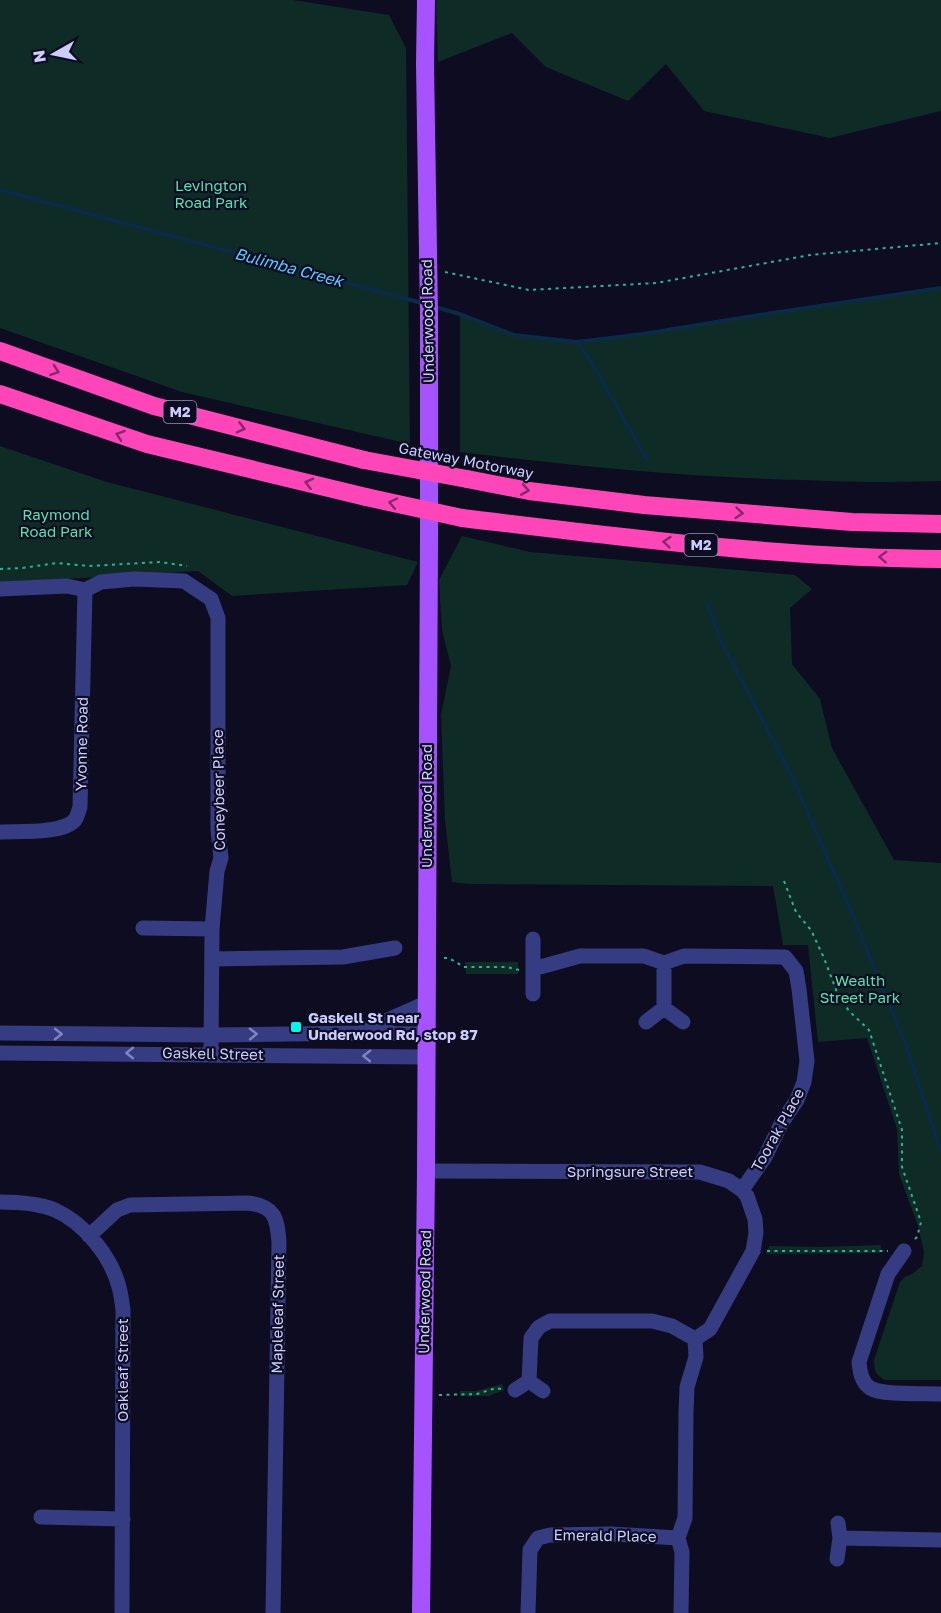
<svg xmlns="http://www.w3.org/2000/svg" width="941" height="1613" font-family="'Golos Text',sans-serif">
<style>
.green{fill:#0f2b26}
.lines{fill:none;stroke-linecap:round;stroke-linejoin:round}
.stream{stroke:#0a2a47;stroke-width:4}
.path{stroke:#28b69b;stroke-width:2;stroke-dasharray:3 4.5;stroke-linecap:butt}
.minor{stroke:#353c82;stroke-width:15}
.major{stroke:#a752ff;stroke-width:18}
.highway{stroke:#ff46b8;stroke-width:18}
.highway-bridge{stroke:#ff46b8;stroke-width:18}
.oneway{stroke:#86296c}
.oneway2{stroke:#8084c0}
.poi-dot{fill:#00f6ee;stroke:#0d0c21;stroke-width:2}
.labels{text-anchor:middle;stroke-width:4.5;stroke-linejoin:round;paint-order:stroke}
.shield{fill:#0d0c21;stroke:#9292bc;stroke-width:1.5}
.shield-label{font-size:14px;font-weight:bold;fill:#cbccff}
.park-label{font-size:15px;fill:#53e4ac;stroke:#0d0c21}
.street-label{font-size:15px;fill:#cbccff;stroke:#0d0c21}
.poi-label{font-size:15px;font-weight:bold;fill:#cbccff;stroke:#0d0c21;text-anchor:start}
.water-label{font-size:16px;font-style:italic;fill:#59c8ff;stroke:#0d0c21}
</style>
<rect width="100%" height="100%" fill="#0d0c21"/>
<path class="green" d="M0 0H293L389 15 406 48 410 444 182 392 0 328Z
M436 0H941V111L830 138 704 111 666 64 628 101 546 67 512 33 438 62Z
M941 288V481C894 483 847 482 800 480 686 477 573 466 460 452V314L514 335 577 342 643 334 759 315Z
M0 446 107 482 418 562 407 585 232 596 198 571 0 583Z
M462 536 530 552 795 575 812 589 790 608 792 664 820 699 832 748 894 860 941 863V1380H885C875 1375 874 1370 874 1360L900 1282 905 1277 912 1274 922 1266 924 1252 918 1226 899 1174 897 1129 867 1038 818 1042 808 945H783L773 886 468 884 452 882 445 820 441 715 451 666 442 630 439 580Z
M465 962H518V974H466Z
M881 1245 880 1253 766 1254 769 1246 821 1247Z
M502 1384 504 1390 489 1396H460V1391H476Z"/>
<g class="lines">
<path class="stream" d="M0 190 422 303
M435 307 460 314 514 335 577 342 643 334 759 315 941 288
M577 342 591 361 647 460
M707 603 720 639 791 775 848 904 906 1045 941 1152"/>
<path class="path" d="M445 272 529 290 656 283 810 255 941 243
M0 569 22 568 57 563 89 566 160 562 187 566
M784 881 796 912 811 930 824 958 838 995 849 1011 869 1030 902 1130V1167L921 1222 917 1237 913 1241
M444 958H449L464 967H507L519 970
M767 1251H888
M439 1395 477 1394 496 1388 501 1389"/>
<path class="minor" d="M0 589 67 586 85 590 101 582 134 579 184 581 211 599 218 618V830L221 858 217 871 212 929 211 1054
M0 832C18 831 63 834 75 820 77 817 79 810 80 807L85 590
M143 928 212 929
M533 939V969
M212 959 343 957 395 948
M533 994V969L580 956H644L664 963 684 956 785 957 796 971 799 989 807 1061 804 1082 797 1100 782 1122 765 1157 742 1190
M664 1008V963
M664 1008 683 1022
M646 1022 664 1008
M365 1030 426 1003
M0 1033 211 1035 360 1033 425 1034
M0 1053 425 1057
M426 1171 700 1172 729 1181 742 1190 747 1196 755 1219 756 1233 753 1251 710 1329 695 1339 696 1357 687 1387 686 1412 685 1518 678 1538 682 1552 681 1613
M0 1202C18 1202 38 1203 55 1210 84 1223 111 1256 119 1287 121 1294 122 1302 123 1310L122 1613
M89 1236 117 1210 130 1205 248 1203C275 1206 277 1218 279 1242L273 1613
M904 1251 888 1274 859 1362C860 1371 861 1382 870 1388 883 1396 924 1393 941 1394
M529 1381 531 1338 539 1327 550 1321H652L672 1326 695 1339
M515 1390 529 1381 543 1391
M41 1517 123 1519
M840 1538 941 1540
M837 1559 840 1538 838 1523
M528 1613 530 1550 538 1538 550 1535 611 1534 678 1538"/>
<path class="major" d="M421 1613 426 1171 429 535V314L425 64 426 0"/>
<path class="highway" d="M0 351 154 406 364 460
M0 394 147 444 366 497
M467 479 529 491 644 505 852 522 941 524
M462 518C621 537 780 558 941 559"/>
<path class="highway-bridge" d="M364 460 467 479
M366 497 462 518"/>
</g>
<defs><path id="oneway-chevron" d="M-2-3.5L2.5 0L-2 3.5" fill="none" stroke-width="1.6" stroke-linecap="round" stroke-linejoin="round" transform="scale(1.5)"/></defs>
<g class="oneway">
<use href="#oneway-chevron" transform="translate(55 371) rotate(19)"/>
<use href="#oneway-chevron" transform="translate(241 428) rotate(14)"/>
<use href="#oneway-chevron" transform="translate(120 435) rotate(-161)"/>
<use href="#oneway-chevron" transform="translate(309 483) rotate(-166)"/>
<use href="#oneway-chevron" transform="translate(525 490) rotate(10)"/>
<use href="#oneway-chevron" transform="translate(393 503) rotate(-168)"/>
<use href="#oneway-chevron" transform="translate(739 513) rotate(5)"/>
<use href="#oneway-chevron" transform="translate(667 542) rotate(-175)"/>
<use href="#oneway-chevron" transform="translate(883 557) rotate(-178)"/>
</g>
<g class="oneway2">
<use href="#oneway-chevron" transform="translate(58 1034)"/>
<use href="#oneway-chevron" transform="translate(253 1034) rotate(-1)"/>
<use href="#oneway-chevron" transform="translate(130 1053) rotate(-180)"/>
<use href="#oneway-chevron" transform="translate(367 1056) rotate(-179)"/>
</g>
<rect class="poi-dot" x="290" y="1021" width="12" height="12" rx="3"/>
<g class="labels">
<g class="shield">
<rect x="163.5" y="401" width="33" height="22" rx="4.5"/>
<rect x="684.5" y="534" width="33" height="22" rx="4.5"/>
</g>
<g class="shield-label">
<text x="180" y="417">M2</text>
<text x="701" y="550">M2</text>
</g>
<g class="park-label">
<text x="211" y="191">Levington<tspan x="211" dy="17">Road Park</tspan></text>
<text x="56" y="520">Raymond<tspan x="56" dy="17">Road Park</tspan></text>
<text x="860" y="986">Wealth<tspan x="860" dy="17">Street Park</tspan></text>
</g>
<g class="street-label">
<text transform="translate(428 321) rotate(-91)" y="5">Underwood Road</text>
<text transform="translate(466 461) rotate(11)" y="5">Gateway Motorway</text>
<text transform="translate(82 744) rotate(-89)" y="5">Yvonne Road</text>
<text transform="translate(219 790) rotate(-91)" y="5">Coneybeer Place</text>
<text transform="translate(427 806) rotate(-90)" y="5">Underwood Road</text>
<text transform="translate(213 1054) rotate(1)" y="5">Gaskell Street</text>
<text transform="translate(778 1130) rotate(-61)" y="5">Toorak Place</text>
<text x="630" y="1177">Springsure Street</text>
<text transform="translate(425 1292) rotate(-89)" y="5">Underwood Road</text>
<text transform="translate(278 1314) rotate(-89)" y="5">Mapleleaf Street</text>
<text transform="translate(123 1370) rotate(-90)" y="5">Oakleaf Street</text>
<text transform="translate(605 1536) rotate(1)" y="5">Emerald Place</text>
</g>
<g class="poi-label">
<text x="308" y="1023">Gaskell St near<tspan x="308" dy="17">Underwood Rd, stop 87</tspan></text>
</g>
<g class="water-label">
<text transform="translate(289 267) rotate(15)" y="6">Bulimba Creek</text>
</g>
</g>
<g transform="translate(54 54) rotate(261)" stroke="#0d0c21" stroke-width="4.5" paint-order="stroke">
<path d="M0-4.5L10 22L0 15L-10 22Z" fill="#cbccff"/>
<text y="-9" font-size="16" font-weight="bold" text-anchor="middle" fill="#cbccff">N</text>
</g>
</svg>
